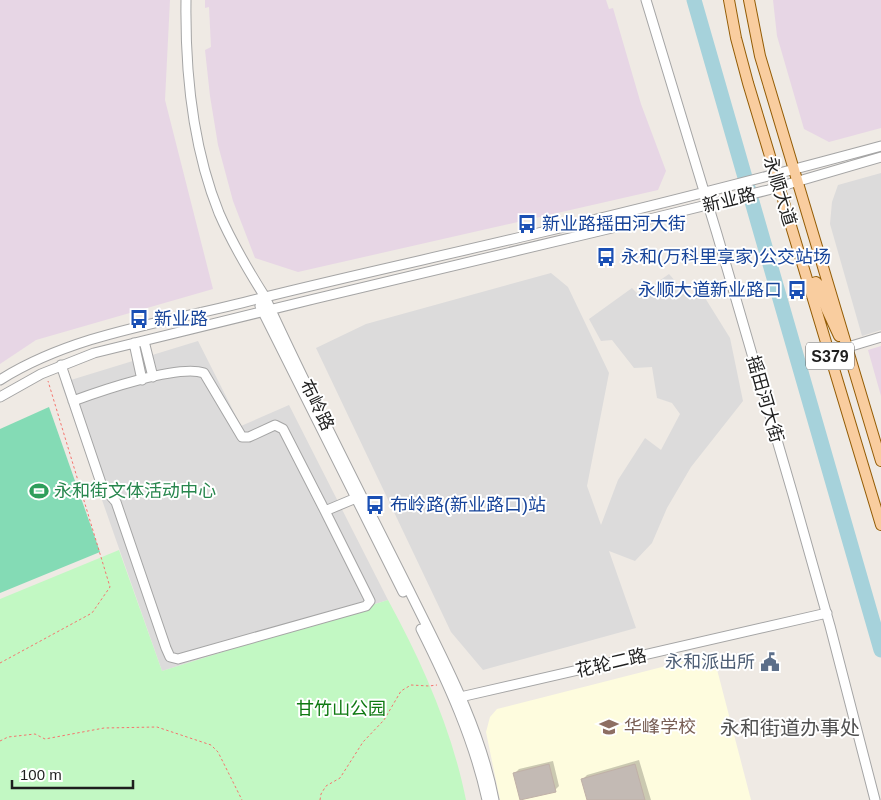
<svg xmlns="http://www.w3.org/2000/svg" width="881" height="800" font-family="Helvetica,'Noto Sans SC',sans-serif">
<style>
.residential{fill:#dcdbdb}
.industrial{fill:#e7d6e5}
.education{fill:#fefcde}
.park{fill:#c2f8c3}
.pitch{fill:#84dbb5}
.shadow{fill:#0003}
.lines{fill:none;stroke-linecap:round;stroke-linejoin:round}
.river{stroke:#a6d2db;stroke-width:15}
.building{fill:#c3bab4;stroke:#c0b0a7}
.minor-casing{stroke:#a5a5a5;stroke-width:11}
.major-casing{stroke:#935c05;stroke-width:12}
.path{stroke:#f5746e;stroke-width:1;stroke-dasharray:2.5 2.5;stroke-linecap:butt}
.minor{stroke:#fff;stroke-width:9}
.major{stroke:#f9cd9f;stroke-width:10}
.labels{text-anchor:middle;stroke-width:4;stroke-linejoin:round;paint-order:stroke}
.shield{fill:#fff;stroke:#626262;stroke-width:1}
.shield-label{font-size:16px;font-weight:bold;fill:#1e1e1e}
.street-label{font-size:18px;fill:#1e1e1e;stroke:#fff}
.transit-label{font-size:18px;fill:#164399;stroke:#fff;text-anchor:start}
.leisure-label{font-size:18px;fill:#27864d;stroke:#fff;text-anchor:start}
.service-label{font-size:18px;fill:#4e5e75;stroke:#fff;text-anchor:end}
.park-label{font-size:18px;fill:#0f7912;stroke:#fff}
.education-label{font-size:18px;fill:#785e54;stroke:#fff;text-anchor:start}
.quarter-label{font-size:20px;fill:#515151;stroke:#fff}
</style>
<rect width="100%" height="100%" fill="#efeae4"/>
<path class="residential" d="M881 173V330L862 336 830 224 832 202 838 185Z
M551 273 568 287 609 373 587 486 601 525 618 480 645 438 661 450 680 414 672 403 657 398 652 367 634 368 612 340 601 341 589 319 632 288 639 295 669 274 690 298 702 293 730 338 743 401 691 467 667 508 652 543 635 561 609 551 636 628 483 670 451 632 316 348 366 324Z
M198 341 241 426 289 405 388 600 162 671 61 383Z"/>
<path class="industrial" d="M0 0H170L165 100 213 289 36 340 0 364Z
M205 0H606L609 9 613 8 641 104 666 171 658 190 298 272 255 258 233 201 218 145 210 96 205 50 211 47 209 7 205 8Z
M773 0H881V128L829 142 804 129 777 36Z
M881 346V396L868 350Z"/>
<path class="education" d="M713 654 751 800H500L486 732 490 717 497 709Z"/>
<path class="park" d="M119 550 162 671 388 600C422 662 452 730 466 800H0V599Z"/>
<path class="pitch" d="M49 407 100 552 0 593V429Z"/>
<path class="shadow" d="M639 760 651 800H588L582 780 587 775Z
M553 761 559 786 555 790 514 774 519 769Z"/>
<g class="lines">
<path class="river" d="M694 0 881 650"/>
</g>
<path class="building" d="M549 764 556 792 520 800 513 773Z
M635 764 645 800H587L581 779Z"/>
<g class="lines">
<g class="minor-casing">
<path id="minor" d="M186 0C185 72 192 146 219 213 232 243 248 270 265 297 310 396 360 492 409 590 442 657 480 726 494 800
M646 0 717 234 793 495 830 626 875 800
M260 306 403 592
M144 341 153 377
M134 343 142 380
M848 347 881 337
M61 365 102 486 116 502 166 648 170 657 178 659 366 606 370 601 325 511 356 498
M0 380C76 332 171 322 257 299 349 276 442 256 534 234 650 207 766 177 881 146
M0 397 41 374 94 353 314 299 658 217 768 190 881 157
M73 401C100 391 178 364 204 373L242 437H249L275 425 283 429 325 511
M421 629C448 683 474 740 487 800
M456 698 827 613"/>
</g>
<g class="major-casing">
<path id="major" d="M729 0 736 38 748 83 881 525
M749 0 760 56 881 461
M811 292V284L816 282 818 284 827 310 839 336"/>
</g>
<path class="path" d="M0 663 92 613 110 587 48 381
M0 741 8 737 35 734 45 739 104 728 157 727 211 745 218 752 242 800
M320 800 321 794 326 786 340 778 363 742 384 720 401 691 411 685 429 686 437 685"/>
<use href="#minor" class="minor"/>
<use href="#major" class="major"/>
</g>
<defs>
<g id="bus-bare" transform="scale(1.5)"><path d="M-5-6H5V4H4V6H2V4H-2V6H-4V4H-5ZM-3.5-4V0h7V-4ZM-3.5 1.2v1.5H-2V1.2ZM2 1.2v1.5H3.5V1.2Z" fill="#1a4fb4" stroke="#fff" stroke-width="2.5" paint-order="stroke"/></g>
<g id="stadium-bare" transform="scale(1.5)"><path d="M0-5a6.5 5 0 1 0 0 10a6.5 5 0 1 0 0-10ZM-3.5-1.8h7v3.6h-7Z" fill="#2e9e5b" stroke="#fff" stroke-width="2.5" paint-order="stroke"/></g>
<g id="civic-bare" transform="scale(1.5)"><path d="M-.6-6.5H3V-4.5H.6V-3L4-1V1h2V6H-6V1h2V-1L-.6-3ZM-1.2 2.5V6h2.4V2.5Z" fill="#5c6f8a" stroke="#fff" stroke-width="2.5" paint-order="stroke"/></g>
<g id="school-bare" transform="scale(1.5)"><path d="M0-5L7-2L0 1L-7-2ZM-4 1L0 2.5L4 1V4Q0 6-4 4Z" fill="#8d6e63" stroke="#fff" stroke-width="2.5" paint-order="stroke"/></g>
</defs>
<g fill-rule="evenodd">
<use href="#bus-bare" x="527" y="224"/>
<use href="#bus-bare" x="606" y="257"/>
<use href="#bus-bare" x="797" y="290"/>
<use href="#bus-bare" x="139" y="319"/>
<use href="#stadium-bare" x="39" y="491"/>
<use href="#bus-bare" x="375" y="505"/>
<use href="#civic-bare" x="770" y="662"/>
<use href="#school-bare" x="609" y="727"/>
</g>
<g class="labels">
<rect class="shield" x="806" y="342.5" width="48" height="27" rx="4"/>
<g class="shield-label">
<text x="830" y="362">S379</text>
</g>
<g class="street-label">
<text transform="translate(780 191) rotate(73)" y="6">永顺大道</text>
<text transform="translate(729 200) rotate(-14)" y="6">新业路</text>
<text transform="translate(765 399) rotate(74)" y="6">摇田河大街</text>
<text transform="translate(317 405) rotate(64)" y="6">布岭路</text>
<text transform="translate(611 663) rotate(-13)" y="6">花轮二路</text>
</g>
<g class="transit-label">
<text x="542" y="230">新业路摇田河大街</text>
<text x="621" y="263">永和(万科里享家)公交站场</text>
<text x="782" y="296" text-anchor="end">永顺大道新业路口</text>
<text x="154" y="325">新业路</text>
<text x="390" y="511">布岭路(新业路口)站</text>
</g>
<g class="leisure-label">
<text x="54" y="497">永和街文体活动中心</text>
</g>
<g class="service-label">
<text x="755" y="668">永和派出所</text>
</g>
<g class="park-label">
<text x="341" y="715">甘竹山公园</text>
</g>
<g class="education-label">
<text x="624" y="733">华峰学校</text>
</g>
<g class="quarter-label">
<text x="790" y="735">永和街道办事处</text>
</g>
</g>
<path d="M12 780v8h121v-8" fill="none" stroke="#1e1e1e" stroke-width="2.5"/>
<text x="20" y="780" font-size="15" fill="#1e1e1e" stroke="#ffffff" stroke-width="4" paint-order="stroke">100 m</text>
</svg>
